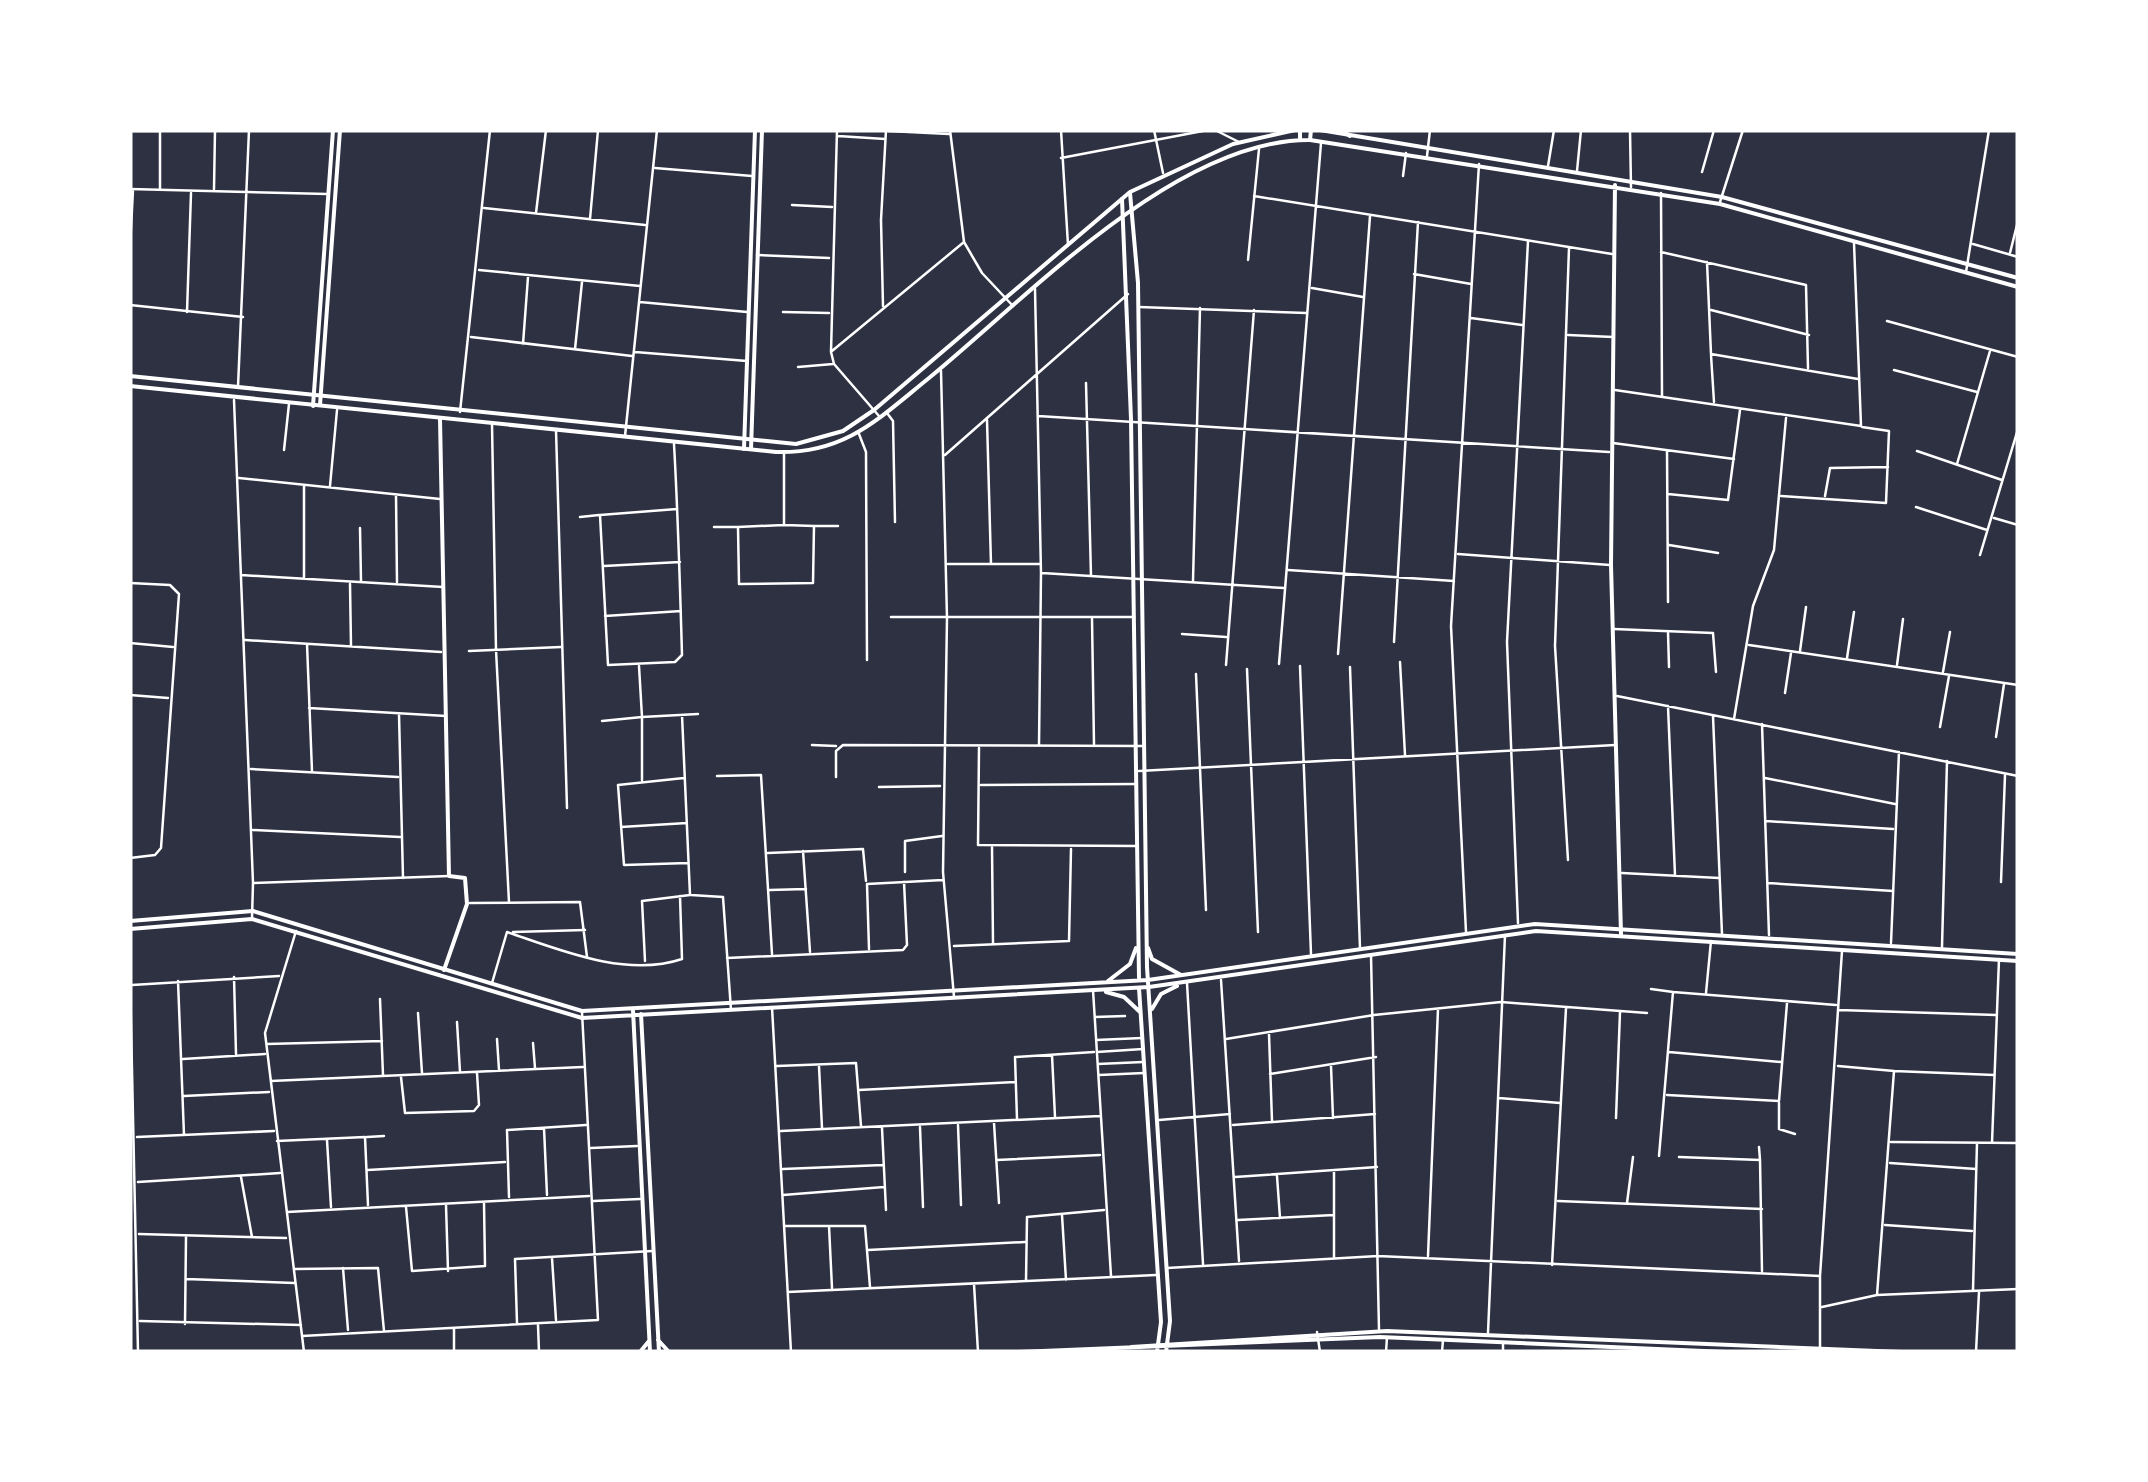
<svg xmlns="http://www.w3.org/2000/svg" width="2148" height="1482" font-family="Montserrat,sans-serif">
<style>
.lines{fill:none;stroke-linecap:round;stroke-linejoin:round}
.minor{stroke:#fff;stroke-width:2.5}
.tertiary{stroke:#fff;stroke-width:4}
.secondary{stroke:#fff;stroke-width:4}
</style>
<rect width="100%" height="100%" fill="#2d3142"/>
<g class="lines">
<path class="minor" d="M837 130 831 352 834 364 879 416
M950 130 964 242 982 273 1013 306
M1061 130 1068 245
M1154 130 1163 173
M1215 130 1239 142
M1630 130 1631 187
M130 131H159
M888 131 949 134
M838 136 885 139
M1427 156 1430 130
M1061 158 1208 130
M1548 166 1554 130
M655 168 752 176
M1577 171 1581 130
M1702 172 1714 130
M1403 176 1406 153
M160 188V130
M130 189 327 194
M214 189 215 130
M1661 193 1662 396
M1254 196 1612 254
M1720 202 1743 130
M792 205 832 207
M484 208 645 225
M536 213 546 130
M590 219 598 130
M1973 244 2018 257
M130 248 133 190
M1661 252 1806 285 1808 368
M2010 253 2018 221
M757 255 829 258
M1248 260 1259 149
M1707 262 1711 354 1858 379
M479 270 640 286
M1966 272 1989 130
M1414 274 1471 284
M1312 288 1363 297
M1035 289 1041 573 1039 745
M640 302 747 312
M130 305 243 317
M883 306 881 220 886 130
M1139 307 1306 313
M1711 310 1809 335
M187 312 191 193
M783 312 829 313
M1471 318 1522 325
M1887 321 2018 357
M1568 335 1613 337
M471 337 632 356
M523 344 528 277
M575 349 582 282
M832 351 964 242
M635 352 747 361
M1711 355 1714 402
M798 367 833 364
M1894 370 1977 392
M941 371 947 618 943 872 954 997
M1086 383 1091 576
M238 387 249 130
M1615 390 1861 426 1854 243
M234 400 253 883
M460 412 490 130
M887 413 893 421 895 522
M1038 416 1609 452
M987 420 991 564
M492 424 496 650 509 902
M556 430 567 808
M859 434 866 452 867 660
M625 436 657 130
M1613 443 1734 459
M674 444C678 514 680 584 682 655L675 662 608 665 600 515 677 509
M284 450 289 404
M1667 451 1668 602
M1917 451 2002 480
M945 455 1128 294
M1957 464 1990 351
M239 478 440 499
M330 486 337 410
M1668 494 1728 500 1740 410
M396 495 397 582
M1781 496 1886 503 1889 431 1862 427
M1825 496 1830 468 1888 467
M1916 507 1987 530
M580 517 599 515
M1994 518 2018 525
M784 525 738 527 739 584 813 583 814 526 784 525V454
M815 526H838
M714 527H738
M360 528 361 581
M1669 545 1718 553
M1458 554 1610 565
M1980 555 2018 429
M948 564H1040
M604 566 680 562
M1288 570 1454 581
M1042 573 1284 588
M241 575 443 587
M304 577V485
M1193 581 1200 308
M130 583 170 585 179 594 161 848 155 855 130 858
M350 584 351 646
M605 616 681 611
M891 617H1134
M1092 619 1094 744
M1614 629 1713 633 1716 672
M1668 632 1669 667
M1182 634 1226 637
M245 640 441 652
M1394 642 1418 222
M130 643 173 647
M307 644 312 771
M1749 645 2018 685
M469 651 561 647
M1800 651 1806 607
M1338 654 1370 216
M1847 658 1854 612
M1400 662 1405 755
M1279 664 1321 143
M1226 665 1254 310
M1897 665 1903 619
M1300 666 1311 954
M1350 667 1360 948
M1247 669 1258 932
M1943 672 1950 632
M1196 674 1206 910
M1785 693 1791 653
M130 695 168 698
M1617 696 2018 776
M1668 706 1675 875
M309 708 446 716
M399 714 403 878
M1713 716 1722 934
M1734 719 1753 606 1774 550 1786 418
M602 721 642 717 639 666
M1762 724 1769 935
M1940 727 1949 676
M1996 737 2004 684
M812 745 836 746
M979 748 978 845 1137 846
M251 769 398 777
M1139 771 1615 745
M717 776 761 775 772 954
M836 777V751L843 745 1143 746
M684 778 618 785 624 865 688 863
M1765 778 1895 804
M642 780V717L698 714
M981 785 1137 784
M879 787 940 786
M1766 821 1893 829
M621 827 687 823
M253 830 400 837
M992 847 993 943
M803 851 810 952
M768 853 863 849 866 881
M1568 860 1555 646 1569 248
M905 872V841L942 836
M1622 873 1719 878
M2001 882 2005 775
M1768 883 1893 891
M770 890 806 889
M691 895 723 897 731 1010
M470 903 580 902 587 957
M252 918 253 883 449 876
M1518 923 1507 642 1528 241
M296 931 265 1033 304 1352
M513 932 585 930
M1466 932 1451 626 1479 164
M1891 943 1899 752
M954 946 1069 941 1071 849
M1942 947 1947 761
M869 949 867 884 943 880
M1371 955 1379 1330
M727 958 903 950 907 945 904 882
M645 961 642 901 690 895 682 715
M130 976 138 1352
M234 977 236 1054
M1221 980 1239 1261
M178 981 184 1135
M492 983 507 932C560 950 626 978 682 959L680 896
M1187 983 1203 1264
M132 985 279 976
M1651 989 1673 992
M1093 990 1111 1276
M1706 993 1711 941
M380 999 383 1075
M772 1007 791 1352
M1839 1010 1996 1015
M418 1013 422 1073
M1095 1017 1125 1016
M457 1022 460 1072
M1269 1034 1272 1121
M497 1039 499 1070
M1226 1039 1374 1015 1501 1002 1647 1013
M1096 1040 1142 1038
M533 1043 535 1068
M267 1044 382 1041
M1097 1052 1143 1049
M1669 1052 1781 1062
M1052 1055 1055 1117
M183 1059 265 1054
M1098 1064 1143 1062
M777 1066 856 1063 861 1126
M819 1066 822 1128
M1331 1066 1333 1118
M1838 1066 1894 1071
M1270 1074 1376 1057
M1099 1075 1144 1073
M401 1077 405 1113 474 1111 479 1105 477 1073
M271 1081 583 1067
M859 1090 1015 1082
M1667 1095 1779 1101 1787 1003
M184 1096 269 1092
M1499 1098 1560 1103
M1779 1103V1129L1795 1134
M1616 1118 1620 1012
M1017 1119 1015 1057 1094 1052
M1159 1120 1230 1114
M994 1123 999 1203
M958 1125 961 1205
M1233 1125 1375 1114
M920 1127 923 1207
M544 1128 547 1195
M882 1128 886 1210
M781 1131 1100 1116
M137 1137 274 1131
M367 1137 384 1136
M327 1140 331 1207
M277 1141 365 1137 368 1205
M1891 1142 2018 1143
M1992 1143 1999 959
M1759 1147 1760 1160
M591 1148 637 1146
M1659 1156 1673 992 1836 1005
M1679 1157 1760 1160 1762 1271
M997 1160 1100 1155
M1890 1163 1976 1169
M783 1169 883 1165
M368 1170 505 1162
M1277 1176 1280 1218
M241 1177 252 1237
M1235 1177 1377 1167
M138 1182 280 1173
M783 1195 884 1187
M509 1197 507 1130 586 1125
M593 1201 640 1199
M1558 1201 1762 1209
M1627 1203 1633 1157
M446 1205 448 1271
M406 1207 412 1271 485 1266 484 1203
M287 1212 589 1196
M1062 1215 1066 1280
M1238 1220 1334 1215
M1885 1225 1972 1231
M785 1226H865L870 1287
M829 1226 832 1288
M139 1234 286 1238
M868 1250 1025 1242
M1428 1256 1438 1009
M552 1258 556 1320
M1334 1258V1172
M1552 1265 1566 1008
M343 1268 348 1330
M1167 1268 1378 1256 1820 1276
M295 1269 378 1268 384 1331
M186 1279 294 1283
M1026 1281 1027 1217 1104 1210
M974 1284 978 1352
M1973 1290 1977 1143
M788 1292 1156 1275
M1877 1295 1894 1071 1994 1075
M1822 1307 1877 1295 2018 1289
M140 1321 301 1325
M517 1323 515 1259 652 1251
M185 1324 186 1237
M538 1325 539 1352
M454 1329V1352
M1317 1332 1320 1352
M1488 1333 1505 935
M302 1336 598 1320 582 1012
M1820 1347V1276L1842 951
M1386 1352 1387 1337
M1442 1352 1443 1340
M1503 1352V1343
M1976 1352 1979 1292"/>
<path class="tertiary" d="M1320 130 1722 197 2018 278
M1310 140 1720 204 2018 287
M1615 185 1611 565 1621 934
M1130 193 1138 283 1147 967 1170 1321 1166 1352
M1122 199 1131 419 1139 978
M320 405 340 130
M313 406 333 130
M440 419 449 876 465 878 467 904 444 970
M744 449 755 130
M751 449 762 130
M130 921 253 911 582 1011 1148 980 1535 924 2018 954
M130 929 252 919 582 1018 1149 987 1536 931 2018 961
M1148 948 1152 959 1181 975
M1108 981 1130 964 1136 948
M1139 988 1161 1322 1157 1352
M1106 992 1124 997 1140 1012
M1152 1009 1161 994 1177 986
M633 1010 650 1352
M641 1014 659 1352
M658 1340 669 1352
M1131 1347 1387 1331 1902 1352
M640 1352 649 1341
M1018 1352 1380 1337 1727 1352"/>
<path class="secondary" d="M1341 130 1350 136
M1300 140V130
M130 376 796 444 843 431 874 410 1130 192 1233 144 1295 130
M130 386 776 452C845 454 878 419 929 378 1027 298 1176 139 1310 140L1311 130"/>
</g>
<rect width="2148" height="1482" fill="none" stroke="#ffffff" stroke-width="265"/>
</svg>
